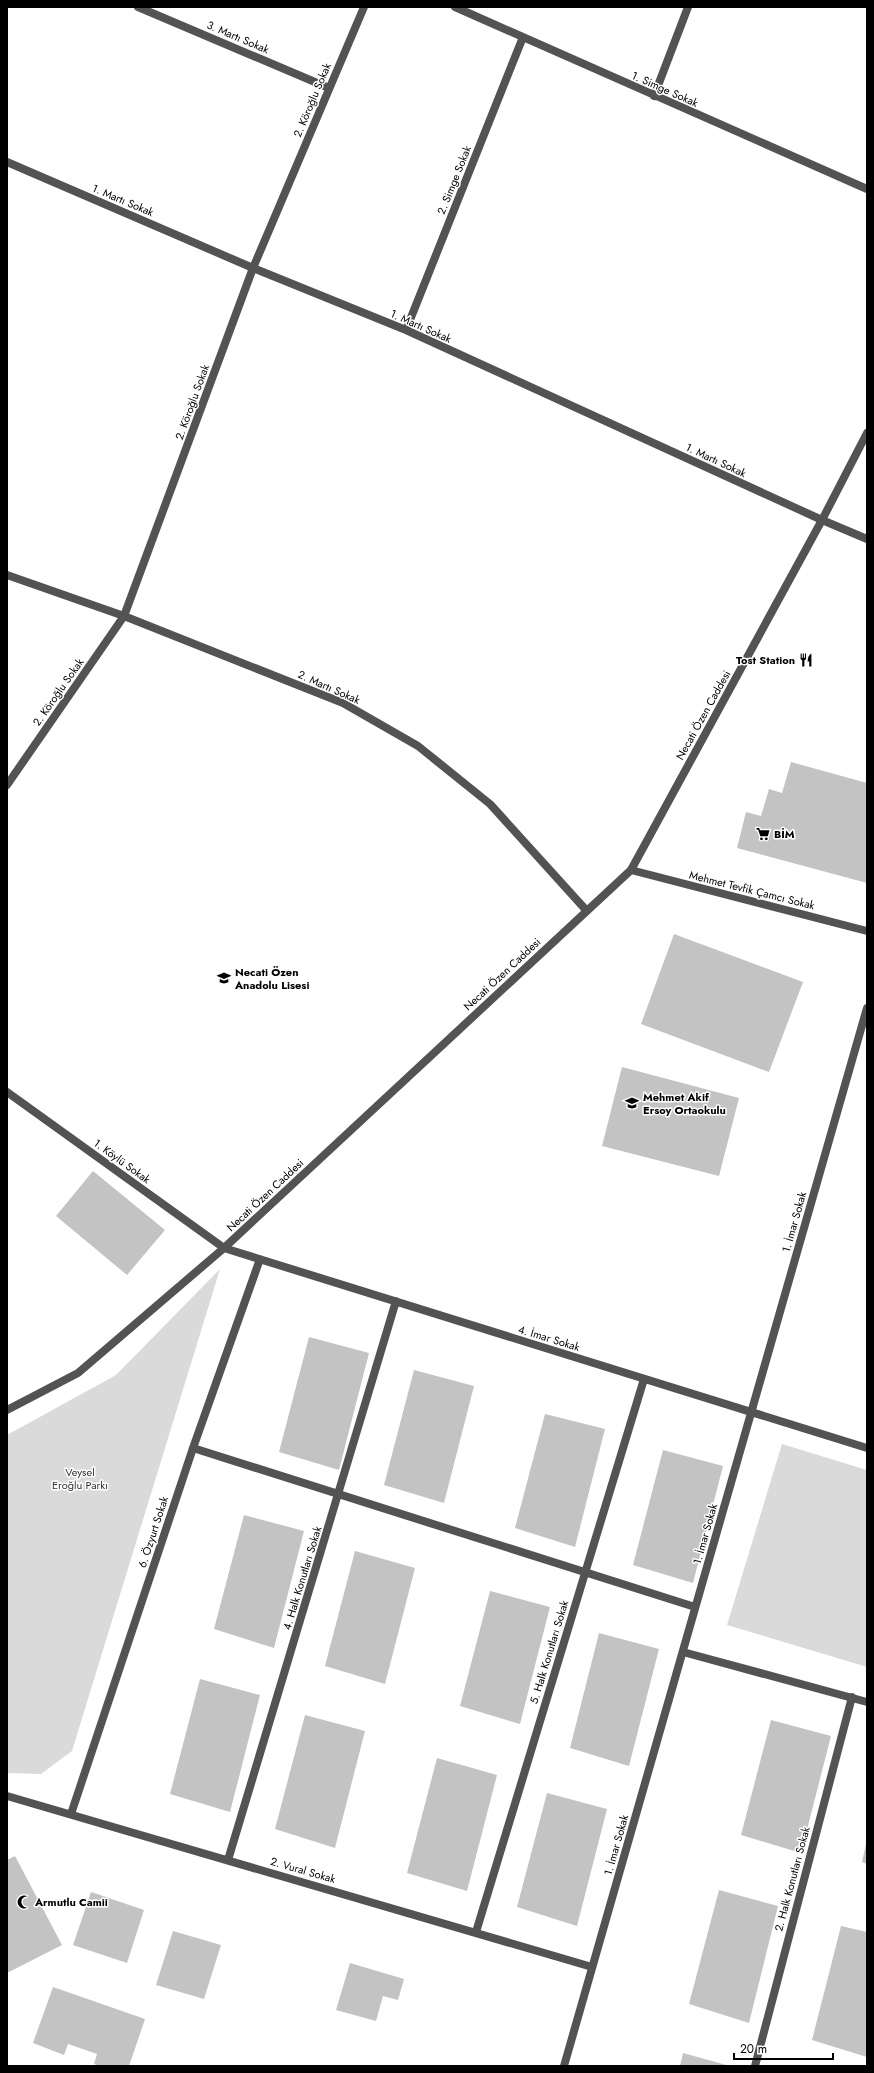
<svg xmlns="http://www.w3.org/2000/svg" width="874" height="2073" font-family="Jost,sans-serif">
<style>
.green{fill:#dadada}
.building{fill:#c3c3c3}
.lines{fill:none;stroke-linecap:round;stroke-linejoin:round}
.minor{stroke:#535353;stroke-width:8}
.tertiary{stroke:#535353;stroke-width:8}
.labels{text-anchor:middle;stroke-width:3;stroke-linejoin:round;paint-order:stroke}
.street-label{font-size:11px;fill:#000;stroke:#fff}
.poi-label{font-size:11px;font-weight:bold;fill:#000;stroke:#fff;text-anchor:start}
.park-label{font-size:11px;fill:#313131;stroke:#fff}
</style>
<rect width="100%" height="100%" fill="#fff"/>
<path class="green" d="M220 1269 72 1751 41 1774 7 1773V1435L116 1375Z
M782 1444 867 1470V1667L727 1625Z"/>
<path class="building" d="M791 762 867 783V883L737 848 746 812 761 816 769 789 782 793Z
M674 934 803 982 769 1072 641 1024Z
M622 1067 739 1098 719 1176 602 1146Z
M93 1171 165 1230 127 1275 56 1216Z
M309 1337 369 1353 339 1470 279 1452Z
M414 1370 474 1386 444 1503 384 1485Z
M545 1414 605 1429 575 1547 515 1528Z
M663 1450 723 1466 693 1583 633 1565Z
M244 1515 304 1531 274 1648 214 1629Z
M355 1551 415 1568 385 1684 325 1666Z
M490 1591 550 1607 520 1724 460 1706Z
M599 1633 659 1649 629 1766 570 1748Z
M200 1679 260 1695 230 1812 170 1794Z
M305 1715 365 1731 335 1848 275 1829Z
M771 1720 831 1736 801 1853 741 1835Z
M437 1758 497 1775 467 1891 407 1873Z
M547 1793 607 1809 577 1926 517 1907Z
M866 1844H867V1864L862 1862Z
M15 1856 62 1945 7 1973V1860Z
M719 1890 778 1906 749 2023 689 2004Z
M91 1892 144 1910 127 1963 73 1945Z
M841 1926 867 1932V2057L812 2040Z
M173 1931 221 1945 204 1999 156 1985Z
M350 1963 404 1979 398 2000 383 1996 376 2021 336 2010Z
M53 1987 145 2019 129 2066H100L94 2064 97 2054 68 2044 64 2055 33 2043Z
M683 2053 730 2066H680Z"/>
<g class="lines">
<path class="minor" d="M138 7 329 88
M455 7 867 189
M654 96 688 7
M7 162 253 268 406 330 822 520 867 539
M406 330 523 37
M7 575 124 616 343 703 418 746 490 804 586 910
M7 785 124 616 253 268 364 7
M631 870 867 931
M7 1092 224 1248 867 1448
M193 1448 695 1607
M683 1652 867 1702
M7 1796 592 1967
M71 1814 193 1448 260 1259
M228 1860 396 1301
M476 1932 644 1379
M564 2066 867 1008
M755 2066 852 1697"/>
<path class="tertiary" d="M7 1410 78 1373 224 1248 631 870 822 520 867 433"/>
</g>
<defs>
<g id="restaurant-bare" transform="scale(1.08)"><path d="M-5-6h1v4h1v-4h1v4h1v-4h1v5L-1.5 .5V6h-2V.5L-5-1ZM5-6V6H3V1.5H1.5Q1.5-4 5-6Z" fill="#000" stroke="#fff" stroke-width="2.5" paint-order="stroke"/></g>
<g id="supermarket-bare" transform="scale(1.08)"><path d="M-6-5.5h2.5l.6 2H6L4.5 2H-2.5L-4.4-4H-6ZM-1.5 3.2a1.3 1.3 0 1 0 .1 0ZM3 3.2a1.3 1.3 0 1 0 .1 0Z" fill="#000" stroke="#fff" stroke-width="2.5" paint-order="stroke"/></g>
<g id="school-bare" transform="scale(1.08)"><path d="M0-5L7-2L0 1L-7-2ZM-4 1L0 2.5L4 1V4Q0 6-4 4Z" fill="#000" stroke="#fff" stroke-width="2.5" paint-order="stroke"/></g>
<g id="mosque-bare" transform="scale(1.08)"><path d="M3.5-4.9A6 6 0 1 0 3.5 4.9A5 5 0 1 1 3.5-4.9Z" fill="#000" stroke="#fff" stroke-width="2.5" paint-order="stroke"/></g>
</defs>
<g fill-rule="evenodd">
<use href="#restaurant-bare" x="806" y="660"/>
<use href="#supermarket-bare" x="763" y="834"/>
<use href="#school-bare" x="224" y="978"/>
<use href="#school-bare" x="632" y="1103"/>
<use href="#mosque-bare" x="24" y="1902"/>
</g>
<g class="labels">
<g class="street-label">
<text transform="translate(238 37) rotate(23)" y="4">3. Martı Sokak</text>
<text transform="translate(665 89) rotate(24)" y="4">1. Simge Sokak</text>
<text transform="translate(312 100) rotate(-67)" y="4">2. Köroğlu Sokak</text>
<text transform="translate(454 180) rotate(-68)" y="4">2. Simge Sokak</text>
<text transform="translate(123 200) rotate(23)" y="4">1. Martı Sokak</text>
<text transform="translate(421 326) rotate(24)" y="4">1. Martı Sokak</text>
<text transform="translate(192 402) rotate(-70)" y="4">2. Köroğlu Sokak</text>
<text transform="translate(716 460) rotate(25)" y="4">1. Martı Sokak</text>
<text transform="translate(329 687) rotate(24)" y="4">2. Martı Sokak</text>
<text transform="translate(58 692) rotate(-55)" y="4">2. Köroğlu Sokak</text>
<text transform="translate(703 715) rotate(-61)" y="4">Necati Özen Caddesi</text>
<text transform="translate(752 890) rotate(14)" y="4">Mehmet Tevfik Çamcı Sokak</text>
<text transform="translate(502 974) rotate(-43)" y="4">Necati Özen Caddesi</text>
<text transform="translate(122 1161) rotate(36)" y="4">1. Köylü Sokak</text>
<text transform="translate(265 1195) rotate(-43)" y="4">Necati Özen Caddesi</text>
<text transform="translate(794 1222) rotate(-74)" y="4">1. İmar Sokak</text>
<text transform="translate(549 1338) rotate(17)" y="4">4. İmar Sokak</text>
<text transform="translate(153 1532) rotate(-72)" y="4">6. Özyurt Sokak</text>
<text transform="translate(705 1534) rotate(-74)" y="4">1. İmar Sokak</text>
<text transform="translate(302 1578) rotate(-73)" y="4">4. Halk Konutları Sokak</text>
<text transform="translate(549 1652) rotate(-73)" y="4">5. Halk Konutları Sokak</text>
<text transform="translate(616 1845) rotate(-74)" y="4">1. İmar Sokak</text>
<text transform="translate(303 1870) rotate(16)" y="4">2. Vural Sokak</text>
<text transform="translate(792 1879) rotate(-75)" y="4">2. Halk Konutları Sokak</text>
</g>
<g class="poi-label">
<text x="795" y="664" text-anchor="end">Tost Station</text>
<text x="774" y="838">BİM</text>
<text x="235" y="976">Necati Özen<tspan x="235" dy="13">Anadolu Lisesi</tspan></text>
<text x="643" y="1101">Mehmet Akif<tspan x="643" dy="13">Ersoy Ortaokulu</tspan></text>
<text x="35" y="1906">Armutlu Camii</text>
</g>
<g class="park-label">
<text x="80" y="1476">Veysel<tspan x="80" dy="13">Eroğlu Parkı</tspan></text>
</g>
</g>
<rect width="874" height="2073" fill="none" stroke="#000000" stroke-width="16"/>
<path d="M734 2053v6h99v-6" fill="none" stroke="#000000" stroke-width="2"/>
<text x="740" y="2053" font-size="12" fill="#000000" stroke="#ffffff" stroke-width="3" paint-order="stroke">20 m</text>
</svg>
